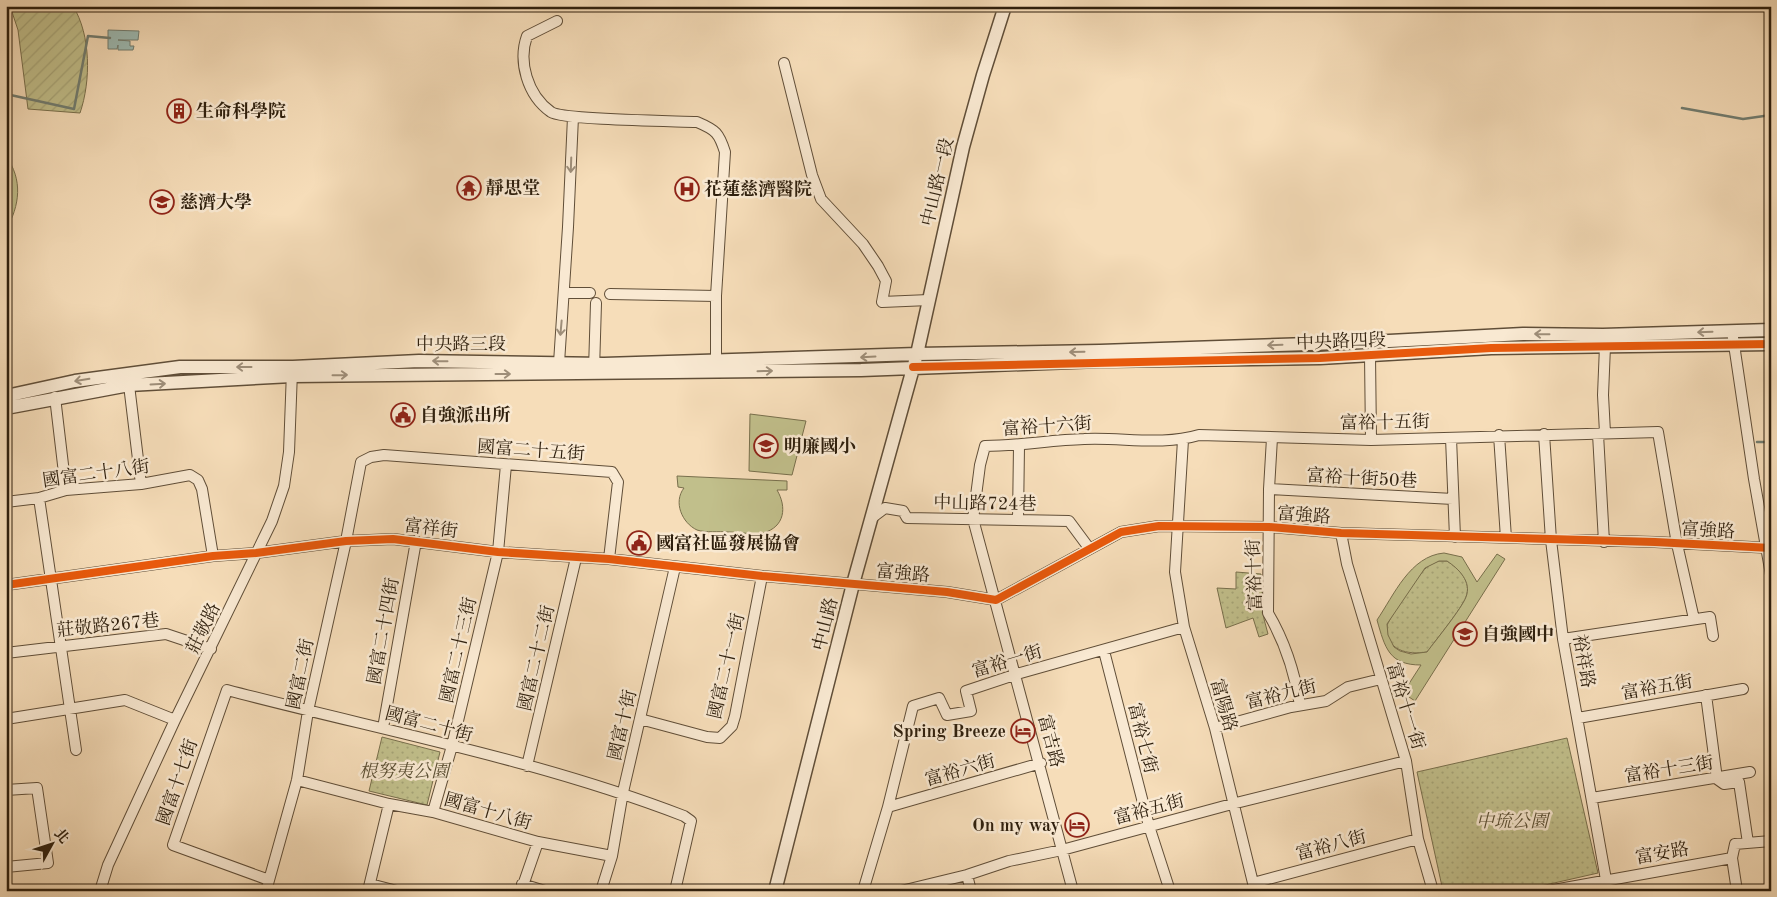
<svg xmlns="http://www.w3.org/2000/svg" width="1777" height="897" font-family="'Old Standard TT','Noto Serif TC',serif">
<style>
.grass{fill:url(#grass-dots);stroke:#786f4c}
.garden{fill:url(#garden-furrows);stroke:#786f4c}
.pitch{fill:#c1bf8b;stroke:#786f4c;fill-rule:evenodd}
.water{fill:#9dbbb4;stroke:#717d71}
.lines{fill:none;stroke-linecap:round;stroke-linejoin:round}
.stream{stroke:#717d71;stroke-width:2.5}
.minor-casing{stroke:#604e38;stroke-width:12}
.tertiary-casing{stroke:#604e38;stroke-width:15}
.minor{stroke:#f9e9d2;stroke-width:10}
.tertiary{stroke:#f9e9d2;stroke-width:12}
.cycleway-casing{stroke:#f9e9d2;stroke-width:11}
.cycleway{stroke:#e8590c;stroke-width:8}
.oneway{stroke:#9e8e79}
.labels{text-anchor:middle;stroke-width:5;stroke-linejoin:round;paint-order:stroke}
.poi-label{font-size:18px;font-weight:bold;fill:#2e1f0d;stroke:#f9e9d2;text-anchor:start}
.street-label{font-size:18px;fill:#2e1f0d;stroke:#f9e9d2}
.park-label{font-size:18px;font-style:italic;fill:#5a4f33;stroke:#f9e9d2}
</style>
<defs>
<pattern id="grass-dots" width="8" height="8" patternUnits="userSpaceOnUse" patternTransform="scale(1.25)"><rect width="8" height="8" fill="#c1bf8b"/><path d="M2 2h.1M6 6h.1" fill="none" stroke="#a6a477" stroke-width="1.8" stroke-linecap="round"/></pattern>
<pattern id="garden-furrows" width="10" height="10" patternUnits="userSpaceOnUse" patternTransform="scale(1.25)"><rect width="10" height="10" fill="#c1bf8b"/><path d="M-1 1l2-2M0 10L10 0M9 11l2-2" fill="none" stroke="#a6a477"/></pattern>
</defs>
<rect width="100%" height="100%" fill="#f6ddb9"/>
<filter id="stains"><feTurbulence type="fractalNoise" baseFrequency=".004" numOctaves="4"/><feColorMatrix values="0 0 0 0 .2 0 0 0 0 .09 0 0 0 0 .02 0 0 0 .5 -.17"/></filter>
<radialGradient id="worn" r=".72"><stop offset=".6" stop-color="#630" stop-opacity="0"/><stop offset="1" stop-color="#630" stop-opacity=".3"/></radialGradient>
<path class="grass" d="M1439 561H1447C1459 569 1472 581 1466 597 1462 608 1436 640 1427 652 1408 655 1385 651 1387 626 1387 621 1420 573 1426 568 1430 564 1434 563 1439 561Z
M1236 572 1261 574 1264 619 1268 634 1259 637 1253 618 1226 628 1217 588 1236 589Z
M382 737 440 752 427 805 369 791Z
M1567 738 1598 873 1519 891H1443L1417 772Z"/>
<path class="garden" d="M10 6H73C91 35 91 81 80 113L28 109 18 30Z"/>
<path class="pitch" d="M6 156C23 180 20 205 6 230Z
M750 414 806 421 792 475 749 471Z
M677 476 787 481V490H777C787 507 785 527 763 533 753 535 739 532 728 532 719 531 706 533 697 530 682 523 673 502 684 488L678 487Z
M1444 553 1462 557 1477 582 1497 554 1505 559 1415 701 1403 693 1421 665C1389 665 1385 648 1377 620 1394 595 1410 556 1444 553ZM1439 561H1447C1459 569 1472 582 1466 597 1462 608 1436 640 1427 652L1411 654 1400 651 1394 647 1388 635 1387 624 1425 568Z"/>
<path class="water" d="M108 30 139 31 138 40H118L130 41V46H134L133 50H118V45L117 49H108Z"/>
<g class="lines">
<path class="stream" d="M6 94 74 109 88 36 110 38
M1682 108 1743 119 1771 115
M1757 442H1771"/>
<g class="minor-casing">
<path id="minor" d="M557 21 527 36C518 61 527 95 551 112 563 120 674 121 697 122 716 130 719 133 725 152L716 296V368
M784 63 812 175 821 199 863 244 878 266 886 281 882 302 929 300
M564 293H590
M610 294 716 296
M1732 331 1754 479 1771 575
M1370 355 1371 440
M559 363 568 227 573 117
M594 370 596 303
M129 385 141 484
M55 397 66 490
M1605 433 1603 395 1605 346
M1544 434 1551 540 1563 639 1608 891
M1598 434 1604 542
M1499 435 1506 538
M1272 438 1269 489 1268 613C1284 640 1295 674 1300 705
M1451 438 1455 537
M1183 440 1175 572 1184 627 1215 728 1255 891
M1269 489 1453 499
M39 498 76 750
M6 502 39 498 66 490 141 484 190 475 198 480 202 489 213 556
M873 517 885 508 903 511 907 518 1069 521 1089 548
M1018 520 1019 446
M1341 533 1347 564 1406 761 1418 839 1433 891
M6 585 213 556 256 553 346 541 393 539 498 552 609 559 762 576 947 592 996 600 1121 532 1159 526 1269 527 1341 533 1655 542 1771 548
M1563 639 1710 617 1713 636
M1104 651 1149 826 1170 891
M6 653 166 634 211 649
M1706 695 1717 779 1724 784 1739 782 1748 843
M1578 718 1743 689
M6 719 125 700 175 720
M640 719 707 737 720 738 732 726 735 716 762 576
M383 728 416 541
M1215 728 1291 707 1326 701 1348 687 1381 679
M527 766 576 558
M297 780 389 804 433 812 538 842 612 856
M6 790 37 788 48 863 6 867
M1592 798 1750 772
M888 807 1041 763
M433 812 452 746 498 552 506 465
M1732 858 1737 891
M967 875 971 891
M269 880 173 845 227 690C379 730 536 759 684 816L691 821 675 891
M1253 883 1418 839
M370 884 397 891
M522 884 545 891
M100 891 108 865 175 720 272 521 284 486 289 452 292 371
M266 891 297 780 308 711 346 541 361 462 371 457 384 455 612 472 618 482 609 559
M368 891 389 804
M521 891 538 842
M601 891 612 856 623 792 675 567
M863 891 888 807 913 706 939 698 947 715 971 711 966 691 1017 674 1184 627
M901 891 967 875 1009 861 1062 850 1232 804 1406 761
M1073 891 973 519 980 465 985 446C1018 446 1051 440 1084 439 1122 437 1162 446 1199 435L1371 440 1658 432 1677 544 1694 619
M1548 891 1732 858 1735 844 1771 841"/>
</g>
<g class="tertiary-casing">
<path id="tertiary" d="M6 396 75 381 180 367H293L419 361 604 364 917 354 1100 351 1370 342 1523 334 1603 335 1771 330
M6 408 129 385 292 376 861 370 1099 361 1320 358 1491 348 1771 344
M775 891 853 584 917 354 963 147 983 75 1005 6"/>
</g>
<use href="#minor" class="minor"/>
<use href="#tertiary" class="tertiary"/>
<g class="cycleway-casing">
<path id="cycleway" d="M913 367 1320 358 1491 348 1771 344
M6 585 213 556 256 553 346 541 393 539 498 552 609 559 762 576 947 592 996 600 1121 532 1159 526 1269 527 1341 533 1655 542 1771 548"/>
</g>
<use href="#cycleway" class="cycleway"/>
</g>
<defs><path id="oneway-shaft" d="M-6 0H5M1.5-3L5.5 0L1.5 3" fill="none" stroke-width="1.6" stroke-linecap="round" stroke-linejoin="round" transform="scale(1.25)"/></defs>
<g class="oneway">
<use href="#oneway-shaft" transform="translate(571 165) rotate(92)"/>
<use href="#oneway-shaft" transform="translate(561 328) rotate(95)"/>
<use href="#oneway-shaft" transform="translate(1705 332) rotate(178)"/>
<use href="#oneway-shaft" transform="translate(1542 334) rotate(-179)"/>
<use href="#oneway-shaft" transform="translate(1275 345) rotate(178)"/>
<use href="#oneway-shaft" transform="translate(1077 352) rotate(179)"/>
<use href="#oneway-shaft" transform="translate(868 357) rotate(177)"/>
<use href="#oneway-shaft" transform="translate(440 361) rotate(-179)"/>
<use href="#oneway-shaft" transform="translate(244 367) rotate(180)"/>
<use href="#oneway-shaft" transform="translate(765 371) rotate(-1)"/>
<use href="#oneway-shaft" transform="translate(503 374)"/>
<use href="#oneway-shaft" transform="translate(340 375) rotate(-1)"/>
<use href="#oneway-shaft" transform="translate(82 380) rotate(171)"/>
<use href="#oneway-shaft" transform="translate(158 384) rotate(-3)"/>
</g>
<defs>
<g id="building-ring" transform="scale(1.25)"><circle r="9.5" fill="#f9e9d2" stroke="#8f2418" stroke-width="1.5"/><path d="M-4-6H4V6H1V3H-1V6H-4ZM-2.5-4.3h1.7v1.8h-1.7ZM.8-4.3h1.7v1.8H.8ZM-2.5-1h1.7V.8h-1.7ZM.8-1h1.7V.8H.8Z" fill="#8f2418"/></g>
<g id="temple-ring" transform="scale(1.25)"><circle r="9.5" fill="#f9e9d2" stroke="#8f2418" stroke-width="1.5"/><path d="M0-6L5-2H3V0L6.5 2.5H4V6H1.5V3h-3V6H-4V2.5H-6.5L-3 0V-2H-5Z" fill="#8f2418"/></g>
<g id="hospital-ring" transform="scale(1.25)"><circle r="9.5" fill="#f9e9d2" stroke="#8f2418" stroke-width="1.5"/><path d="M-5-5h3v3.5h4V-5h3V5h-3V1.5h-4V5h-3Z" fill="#8f2418"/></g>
<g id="university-ring" transform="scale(1.25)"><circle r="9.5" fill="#f9e9d2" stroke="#8f2418" stroke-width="1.5"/><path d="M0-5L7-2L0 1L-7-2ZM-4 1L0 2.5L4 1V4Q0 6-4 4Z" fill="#8f2418"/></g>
<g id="civic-ring" transform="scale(1.25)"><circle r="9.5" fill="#f9e9d2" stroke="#8f2418" stroke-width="1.5"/><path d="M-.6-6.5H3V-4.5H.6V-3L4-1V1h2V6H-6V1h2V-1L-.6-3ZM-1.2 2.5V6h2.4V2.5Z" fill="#8f2418"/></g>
<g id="school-ring" transform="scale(1.25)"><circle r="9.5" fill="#f9e9d2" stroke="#8f2418" stroke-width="1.5"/><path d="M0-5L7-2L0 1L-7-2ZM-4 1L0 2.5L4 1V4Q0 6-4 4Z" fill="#8f2418"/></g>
<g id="hotel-ring" transform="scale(1.25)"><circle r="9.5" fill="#f9e9d2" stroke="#8f2418" stroke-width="1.5"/><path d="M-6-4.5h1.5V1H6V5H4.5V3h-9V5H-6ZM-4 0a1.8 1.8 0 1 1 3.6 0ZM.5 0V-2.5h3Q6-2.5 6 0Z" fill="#8f2418"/></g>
</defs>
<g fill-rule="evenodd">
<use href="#building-ring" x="179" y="111"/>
<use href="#temple-ring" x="469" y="188"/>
<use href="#hospital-ring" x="687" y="189"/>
<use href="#university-ring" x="162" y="202"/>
<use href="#civic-ring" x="403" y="415"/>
<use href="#school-ring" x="766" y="446"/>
<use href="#civic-ring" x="639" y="543"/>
<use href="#school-ring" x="1465" y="634"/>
<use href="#hotel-ring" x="1023" y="731"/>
<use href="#hotel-ring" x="1077" y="825"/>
</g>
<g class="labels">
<g class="poi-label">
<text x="196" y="117">生命科學院</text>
<text x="486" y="194">靜思堂</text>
<text x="704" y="195">花蓮慈濟醫院</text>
<text x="180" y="208">慈濟大學</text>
<text x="420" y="421">自強派出所</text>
<text x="784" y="452">明廉國小</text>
<text x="656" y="549">國富社區發展協會</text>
<text x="1482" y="640">自強國中</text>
<text x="1006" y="737" text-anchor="end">Spring Breeze</text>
<text x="1060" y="831" text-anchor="end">On my way</text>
</g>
<g class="street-label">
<text transform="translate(937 182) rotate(-77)" y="6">中山路一段</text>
<text transform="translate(1341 341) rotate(-2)" y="6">中央路四段</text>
<text x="461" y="350">中央路三段</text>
<text transform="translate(1385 422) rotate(-1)" y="6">富裕十五街</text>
<text transform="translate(1047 426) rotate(-4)" y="6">富裕十六街</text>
<text transform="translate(531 450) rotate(4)" y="6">國富二十五街</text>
<text transform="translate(96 473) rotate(-8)" y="6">國富二十八街</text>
<text transform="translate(1362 478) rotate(3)" y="6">富裕十街50巷</text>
<text transform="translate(985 503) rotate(1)" y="6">中山路724巷</text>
<text transform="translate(1304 515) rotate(4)" y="6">富強路</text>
<text transform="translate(431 528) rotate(7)" y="6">富祥街</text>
<text transform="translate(1708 530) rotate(3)" y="6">富強路</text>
<text transform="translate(903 573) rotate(5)" y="6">富強路</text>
<text transform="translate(1254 575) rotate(-92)" y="6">富裕十街</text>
<text transform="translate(825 624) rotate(-76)" y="6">中山路</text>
<text transform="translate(108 625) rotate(-6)" y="6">莊敬路267巷</text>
<text transform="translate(203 628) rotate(-64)" y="6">莊敬路</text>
<text transform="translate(383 631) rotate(-80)" y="6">國富二十四街</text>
<text transform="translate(458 650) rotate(-77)" y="6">國富二十三街</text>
<text transform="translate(536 658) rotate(-77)" y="6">國富二十二街</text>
<text transform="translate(1007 661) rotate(-17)" y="6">富裕一街</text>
<text transform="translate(1584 661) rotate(80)" y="6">裕祥路</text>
<text transform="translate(726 666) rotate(-77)" y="6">國富二十一街</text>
<text transform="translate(300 674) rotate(-78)" y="6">國富二街</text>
<text transform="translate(1657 687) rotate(-10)" y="6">富裕五街</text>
<text transform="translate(1281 694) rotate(-14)" y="6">富裕九街</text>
<text transform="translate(1224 705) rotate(74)" y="6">富陽路</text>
<text transform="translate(1406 706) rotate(73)" y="6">富裕十一街</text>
<text transform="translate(429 724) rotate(15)" y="6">國富二十街</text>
<text transform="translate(622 725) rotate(-77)" y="6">國富十街</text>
<text transform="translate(1143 738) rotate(76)" y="6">富裕七街</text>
<text transform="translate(1051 741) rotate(75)" y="6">富吉路</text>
<text transform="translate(1669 769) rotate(-9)" y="6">富裕十三街</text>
<text transform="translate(960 770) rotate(-16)" y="6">富裕六街</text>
<text transform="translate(177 782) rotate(-71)" y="6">國富十七街</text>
<text transform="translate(1149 809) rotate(-15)" y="6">富裕五街</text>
<text transform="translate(488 811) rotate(16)" y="6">國富十八街</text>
<text transform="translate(1331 845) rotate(-15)" y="6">富裕八街</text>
<text transform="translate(1662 853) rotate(-10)" y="6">富安路</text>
</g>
<g class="park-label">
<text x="404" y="777">根努夷公園</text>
<text x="1512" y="827">中琉公園</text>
</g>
</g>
<rect width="1777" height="897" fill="none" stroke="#f6ddb9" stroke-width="25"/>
<rect x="8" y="8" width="1762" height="882" fill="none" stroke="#2e1f0d" stroke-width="2.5"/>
<rect x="12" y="12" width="1752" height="872" fill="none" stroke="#2e1f0d"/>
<g transform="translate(52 844) rotate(50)" stroke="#f9e9d2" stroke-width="4" paint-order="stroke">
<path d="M0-4L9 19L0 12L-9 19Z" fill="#2e1f0d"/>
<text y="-8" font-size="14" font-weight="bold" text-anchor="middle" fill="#2e1f0d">北</text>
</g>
<rect width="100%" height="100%" filter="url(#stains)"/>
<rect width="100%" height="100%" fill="url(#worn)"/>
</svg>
